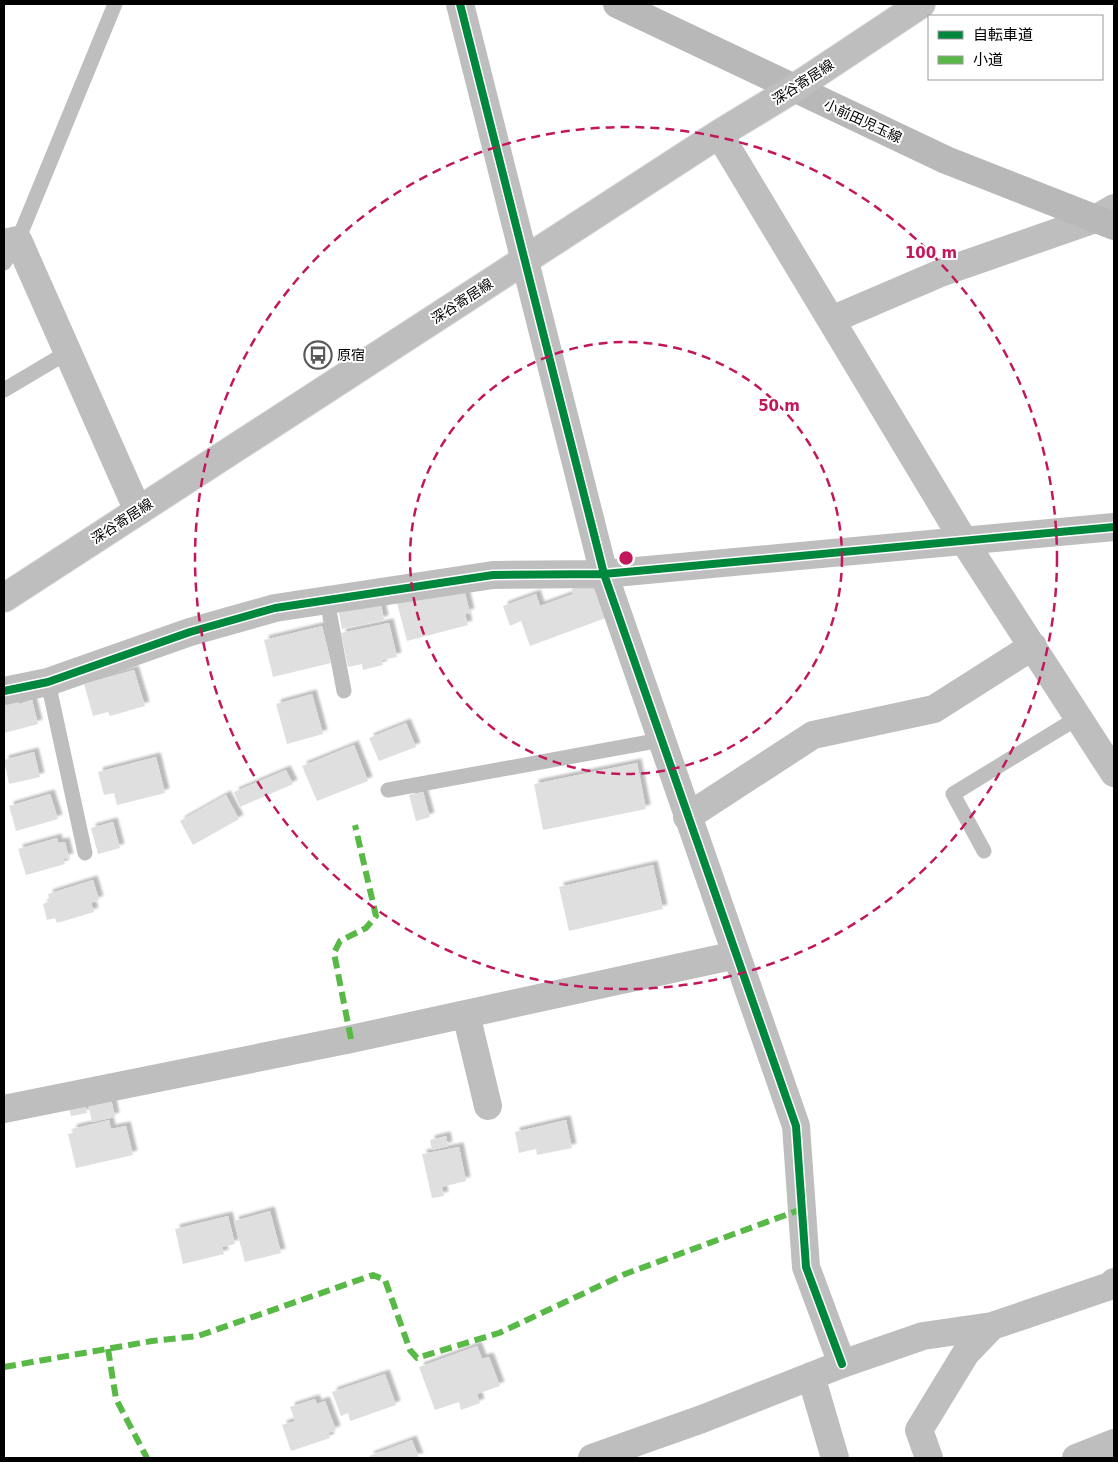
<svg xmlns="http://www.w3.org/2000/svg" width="1118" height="1462" font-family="'DejaVu Sans','Noto Sans JP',sans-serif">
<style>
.building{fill:#dfdfdf;filter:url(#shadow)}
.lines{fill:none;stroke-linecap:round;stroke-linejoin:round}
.primary-casing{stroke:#dbdbdb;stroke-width:30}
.lane{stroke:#bebebe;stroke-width:15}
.street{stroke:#bebebe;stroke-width:28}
.secondary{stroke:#b8b8b8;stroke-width:28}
.primary{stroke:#bebebe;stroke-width:28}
.quiet{stroke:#58b947;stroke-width:6;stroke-dasharray:12 6;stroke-linecap:butt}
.cycleway-casing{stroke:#fff;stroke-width:11}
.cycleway{stroke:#00873e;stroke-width:8}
.ring{fill:none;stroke:#c2185b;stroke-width:2.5;stroke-dasharray:9 6}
.labels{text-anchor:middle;stroke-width:4;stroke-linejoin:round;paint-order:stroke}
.street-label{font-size:14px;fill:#000;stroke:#fff}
.poi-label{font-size:14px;fill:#000;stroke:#fff;text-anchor:start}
.centre{fill:#c2185b;stroke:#fff;stroke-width:2.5}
.ring-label{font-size:15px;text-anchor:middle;font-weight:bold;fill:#c2185b;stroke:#fff;stroke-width:4;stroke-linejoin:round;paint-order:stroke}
</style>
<defs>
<filter id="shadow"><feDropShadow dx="4.5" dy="-4.5" stdDeviation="1" flood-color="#0004"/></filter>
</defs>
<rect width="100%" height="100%" fill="#fff"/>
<path class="building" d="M597 580 611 616 530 646 521 621 510 626 503 606 536 594 540 606 573 594 572 589Z
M463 585 470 613 465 614 468 625 407 641 397 603Z
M380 599 384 620 342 629 338 608Z
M389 623 397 657 381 660 383 665 363 670 362 664 348 667 341 633Z
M322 626 331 663 273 677 264 640Z
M134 670 145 706 110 716 108 712 93 716 84 684Z
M312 694 323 734 287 744 276 704Z
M4 699H18L19 704 32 700 38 724 4 733Z
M406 723 416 747 379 761 369 738Z
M354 745 368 781 317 801 302 766Z
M34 752 40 777 9 784 4 760Z
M156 757 165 793 117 805 114 793 104 795 98 772Z
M637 763 646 809 543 830 534 784Z
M286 770 293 784 240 807 234 792Z
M423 792 430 817 416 821 409 795Z
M50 794 58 819 16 831 9 806Z
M226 795 239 819 193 845 180 821Z
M113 822 120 848 98 854 91 828Z
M57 838 58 843 65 842 69 858 63 859 65 864 26 875 18 849Z
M653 865 663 909 569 931 559 887Z
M93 880 99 900 91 903 94 912 57 923 55 918 47 920 43 904 50 901 48 894Z
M110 1094 115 1117 92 1122 87 1099Z
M84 1099 87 1113 71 1116 68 1103Z
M109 1120 111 1129 126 1126 133 1155 76 1168 68 1134 73 1133 72 1129Z
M566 1120 572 1148 537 1155 536 1149 519 1153 515 1132Z
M446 1136 448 1146 432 1150 430 1140Z
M459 1147 466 1181 442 1187 444 1196 432 1198 422 1154Z
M270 1211 281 1253 245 1262 234 1221Z
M228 1216 235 1244 222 1247 224 1254 183 1264 175 1229Z
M477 1346 482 1359 489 1357 500 1386 477 1394 480 1403 461 1410 459 1402 435 1410 419 1367Z
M385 1374 396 1405 350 1421 348 1413 341 1416 332 1392Z
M315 1399 317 1404 325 1401 336 1430 328 1433 330 1438 291 1451 282 1425 295 1421 290 1407Z
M412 1440 419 1458H370L369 1456Z"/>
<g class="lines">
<g class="primary-casing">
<path id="primary" d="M4 598 719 134 793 89 921 4"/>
</g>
<path class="lane" d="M4 263 18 240 115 4
M4 390 68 352
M327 600 344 691
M48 682 85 853
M388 790 661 740
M984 851 953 794 1079 717"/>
<path class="street" d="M460 4 604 574 796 1126 806 1267 842 1364
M719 134 964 541 1114 773
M4 243 18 240 138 511
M831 320 943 272 1095 219 1114 208
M4 691 48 682 190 632 275 608 493 575 604 574 1114 527
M687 817 813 735 934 709 1033 646
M466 1014 488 1106
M4 1109 351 1039 736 955
M811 1376 835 1458
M592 1458 702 1419 842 1364 923 1336 992 1326 1110 1286 1114 1282
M929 1458 919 1430 966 1353 992 1326
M1076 1458 1114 1443"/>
<path class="secondary" d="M617 4 946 160 1114 226"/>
<use href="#primary" class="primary"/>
<path class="quiet" d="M351 1039 334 953 340 941 366 928 376 916 355 825
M108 1349 116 1399 147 1458
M4 1367 152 1341 198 1336 373 1275 385 1280 410 1350 417 1358 499 1333 625 1274 802 1209"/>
<g class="cycleway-casing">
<path id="cycleway" d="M460 4 604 574 796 1126 806 1267 842 1364
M4 691 48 682 190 632 275 608 493 575 604 574 1114 527"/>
</g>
<use href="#cycleway" class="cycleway"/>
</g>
<g class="ring">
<circle cx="626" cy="558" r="216"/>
<circle cx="626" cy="558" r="431"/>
</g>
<defs>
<g id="bus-ring" transform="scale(1.4375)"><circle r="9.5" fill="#fff" stroke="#595959" stroke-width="1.5"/><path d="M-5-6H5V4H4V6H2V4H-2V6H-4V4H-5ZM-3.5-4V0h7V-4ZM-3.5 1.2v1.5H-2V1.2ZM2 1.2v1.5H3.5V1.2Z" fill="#595959"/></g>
</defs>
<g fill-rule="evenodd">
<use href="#bus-ring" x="318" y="355"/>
</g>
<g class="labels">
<g class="street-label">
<text transform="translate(803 82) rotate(-33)" y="5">深谷寄居線</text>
<text transform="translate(863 121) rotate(25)" y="5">小前田児玉線</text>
<text transform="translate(462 301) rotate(-33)" y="5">深谷寄居線</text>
<text transform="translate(122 521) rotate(-33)" y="5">深谷寄居線</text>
</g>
<g class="poi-label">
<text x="337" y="360">原宿</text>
</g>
</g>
<circle cx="626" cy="558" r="8" class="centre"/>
<g class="ring-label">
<text x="931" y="258">100 m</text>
<text x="779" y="411">50 m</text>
</g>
<rect width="1118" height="1462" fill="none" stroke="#000000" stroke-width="10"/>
<rect x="928" y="15" width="175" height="65" fill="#ffffff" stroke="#999999"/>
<rect x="938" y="31" width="25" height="8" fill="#00873e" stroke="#999999"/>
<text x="973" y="40" font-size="15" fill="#000000">自転車道</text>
<rect x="938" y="56" width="25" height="8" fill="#58b947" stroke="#999999"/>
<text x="973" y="65" font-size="15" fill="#000000">小道</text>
</svg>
